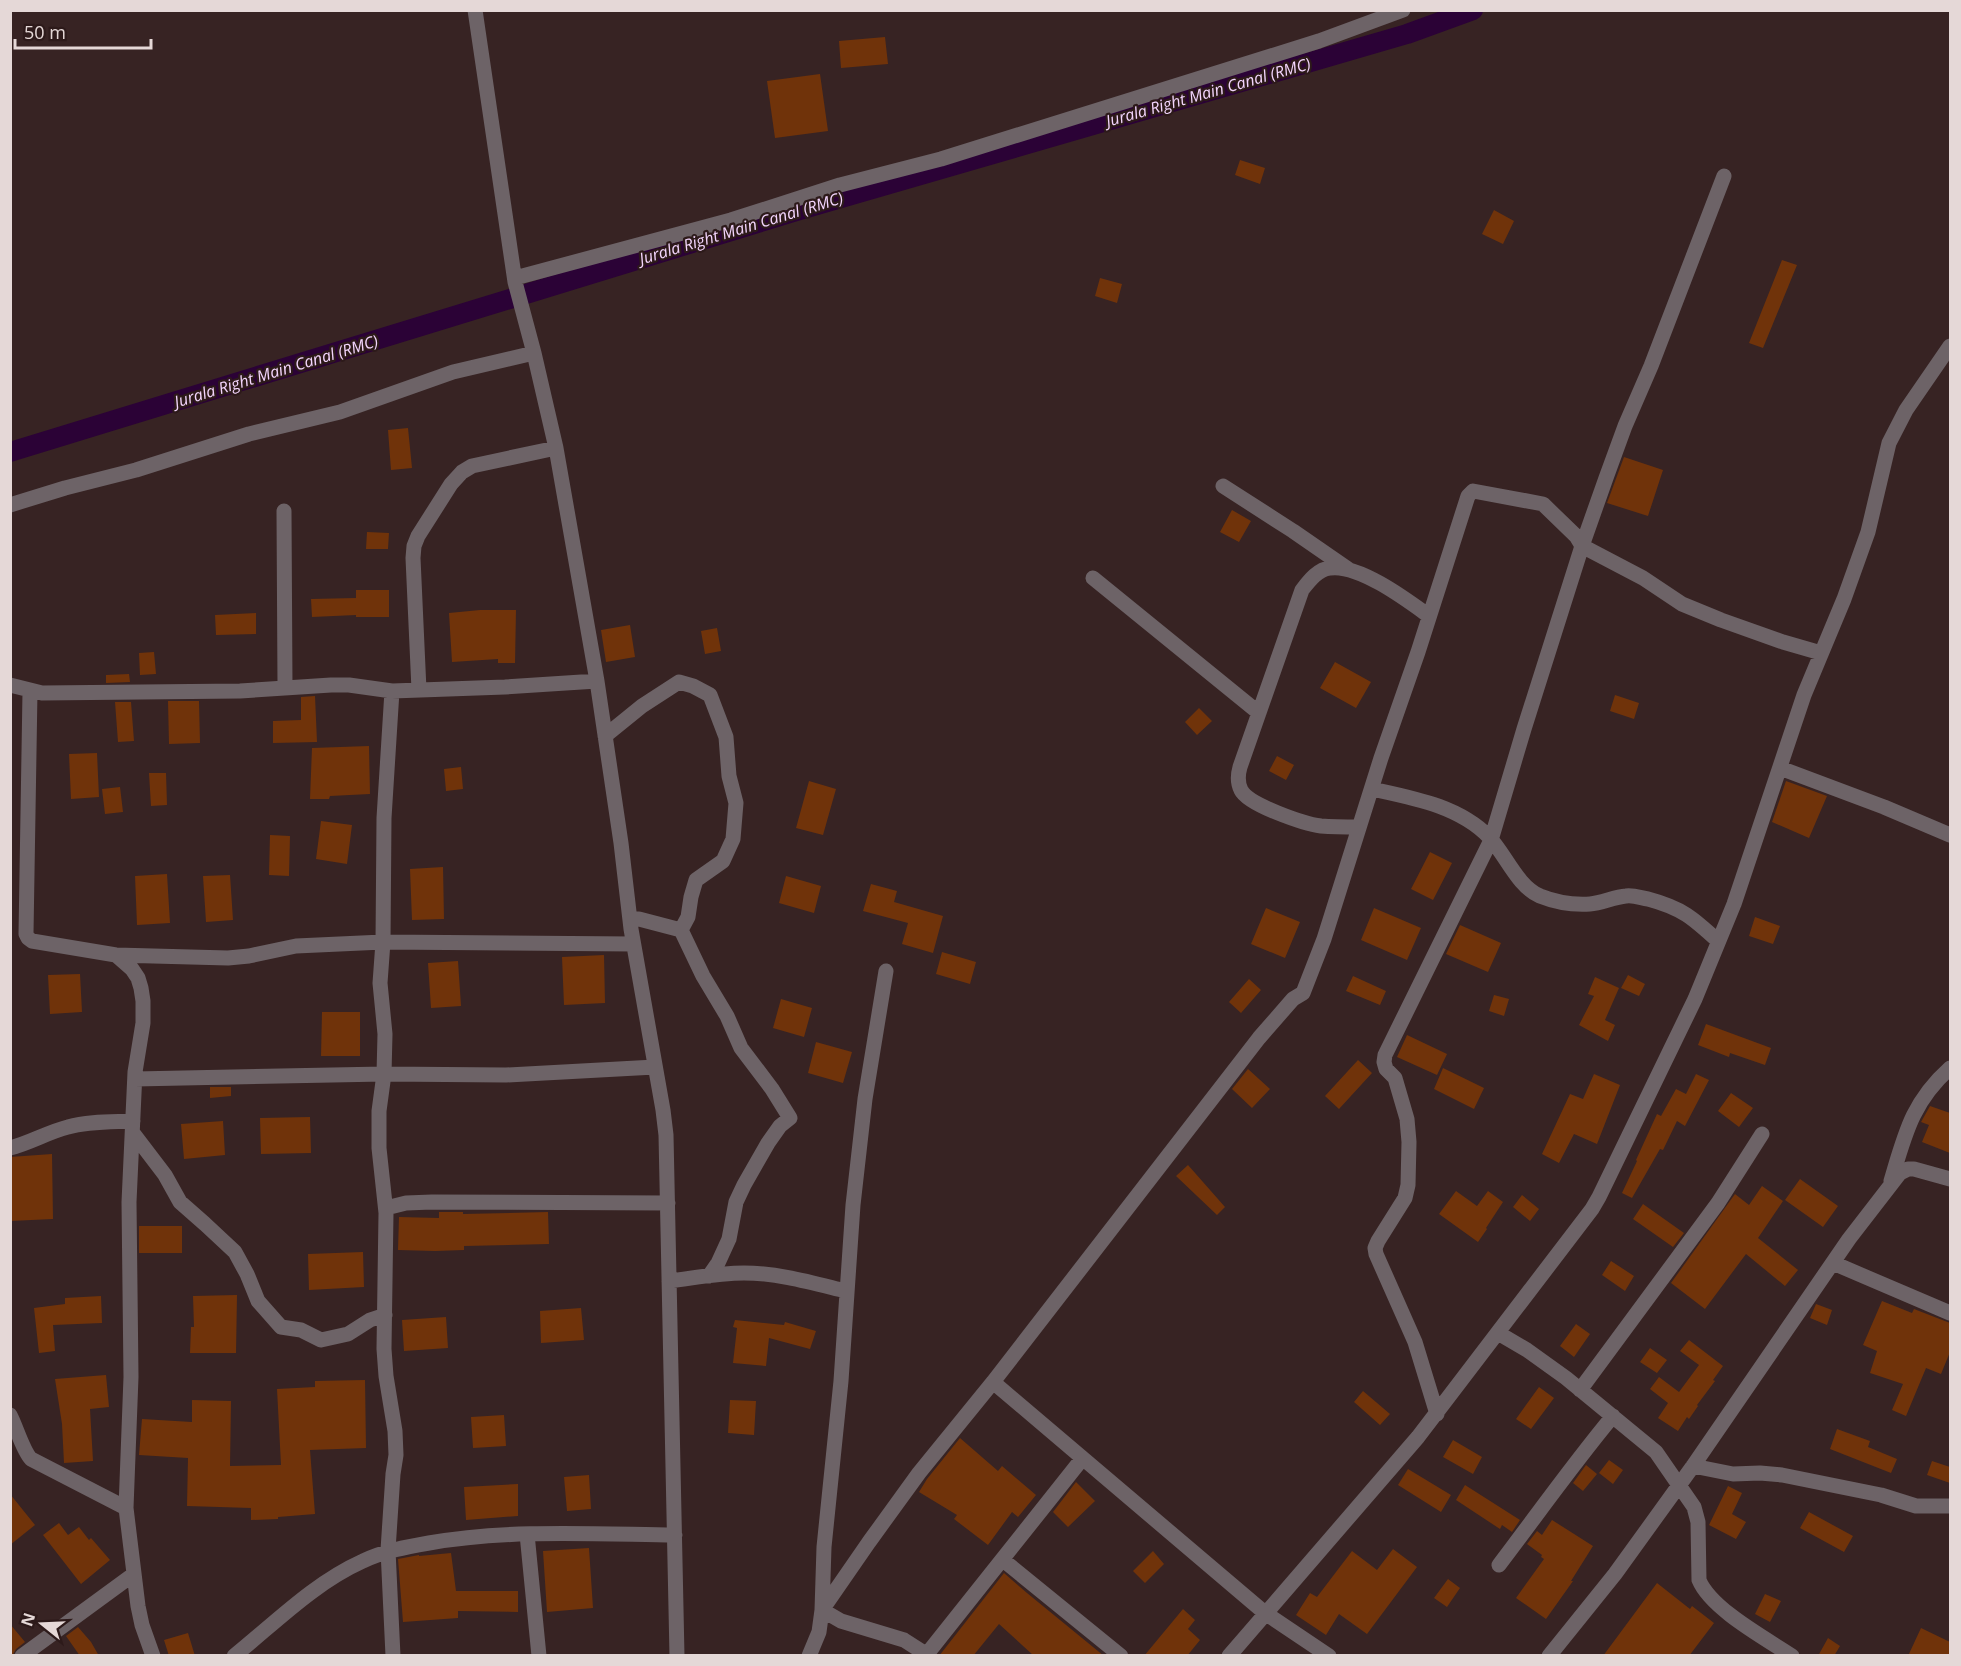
<svg xmlns="http://www.w3.org/2000/svg" width="1961" height="1666" font-family="'Open Sans',sans-serif">
<style>
.lines{fill:none;stroke-linecap:round;stroke-linejoin:round}
.canal{stroke:#2b0236;stroke-width:20}
.building{fill:#70330a}
.minor{stroke:#6d6367;stroke-width:15}
.labels{text-anchor:middle;stroke-width:4.5;stroke-linejoin:round;paint-order:stroke}
.water-label{font-size:16px;font-style:italic;fill:#f4d6fe;stroke:#2d1a1a}
</style>
<rect width="100%" height="100%" fill="#372323"/>
<g class="lines">
<path class="canal" d="M10 452 800 210 1407 34 1473 10"/>
</g>
<path class="building" d="M885 37 888 64 841 68 839 41Z
M820 74 828 131 775 138 767 81Z
M1240 160 1265 168 1260 184 1235 175Z
M1494 210 1514 221 1503 244 1482 234Z
M1782 260 1797 265 1763 348 1749 343Z
M1100 278 1122 284 1117 303 1095 296Z
M408 428 412 468 391 470 388 430Z
M1624 457 1663 470 1648 516 1607 503Z
M1232 510 1251 521 1239 542 1220 532Z
M367 532 389 533 388 549H366Z
M356 590H389V617H356V615L312 617 311 599 356 598Z
M480 610H516L515 663H498V659L452 662 449 613Z
M256 613V634L216 635 215 615Z
M630 625 635 657 606 662 601 630Z
M717 628 721 651 705 654 701 631Z
M154 652 156 674 140 675 139 653Z
M1335 662 1371 682 1356 708 1320 688Z
M129 674 130 682 106 683V675Z
M1615 695 1639 703 1634 719 1610 711Z
M315 696 317 742 273 743V721L301 720V697Z
M168 701H199L200 743 169 744Z
M115 702H131L134 741 118 742Z
M1199 708 1212 721 1197 735 1185 722Z
M369 746 370 794 330 796 329 799H310L312 748Z
M97 753 99 797 71 799 69 754Z
M1277 756 1294 765 1286 780 1269 771Z
M461 767 463 789 446 791 444 769Z
M149 773H166L167 805 151 806Z
M809 781 836 789 823 835 796 828Z
M1786 781 1827 796 1809 838 1772 822Z
M120 787 123 812 105 814 102 789Z
M321 821 352 825 347 864 316 859Z
M270 835 290 836 289 876 269 875Z
M1430 852 1452 863 1433 900 1411 889Z
M443 867 444 919 412 920 410 869Z
M167 874 170 923 137 925 135 876Z
M230 875 233 920 206 922 203 876Z
M786 876 821 886 814 913 779 903Z
M871 884 897 891 894 902 943 916 933 953 902 944 908 923 863 911Z
M1266 908 1300 922 1285 958 1251 944Z
M1374 908 1421 928 1407 960 1361 940Z
M1755 917 1780 926 1773 944 1749 936Z
M1460 925 1501 943 1488 972 1446 954Z
M942 952 976 962 970 984 936 974Z
M604 955 605 1003 564 1005 562 957Z
M458 961 461 1006 431 1008 428 963Z
M80 974 82 1012 50 1014 48 975Z
M1628 975 1645 984 1639 996 1621 988Z
M1353 976 1386 991 1380 1005 1346 991Z
M1595 977 1619 988 1605 1020 1615 1025 1608 1041 1579 1025 1594 996 1588 994Z
M1249 979 1261 990 1241 1013 1229 1002Z
M1494 995 1509 999 1504 1016 1489 1011Z
M781 999 812 1008 804 1037 773 1028Z
M322 1012H360V1056H321Z
M1706 1024 1771 1048 1765 1065 1730 1053 1729 1057 1698 1045Z
M1407 1035 1447 1054 1437 1075 1397 1057Z
M816 1042 852 1052 843 1083 808 1073Z
M1358 1060 1372 1073 1339 1109 1325 1096Z
M1443 1068 1484 1088 1474 1109 1434 1089Z
M1248 1069 1270 1089 1252 1108 1232 1089Z
M1594 1074 1620 1085 1597 1144 1574 1134 1559 1163 1542 1154 1570 1094 1583 1099Z
M1696 1074 1709 1080 1685 1126 1677 1121 1663 1150 1660 1149 1632 1198 1622 1193 1637 1161 1636 1160 1657 1114 1661 1116 1676 1089 1686 1094Z
M210 1087H231V1096L210 1098Z
M1731 1093 1753 1108 1739 1127 1718 1111Z
M1930 1106 1950 1113V1153L1922 1142 1929 1125 1921 1122Z
M310 1117 311 1153 261 1154 260 1118Z
M223 1121 225 1155 184 1159 181 1124Z
M52 1154 53 1219 10 1221V1157Z
M1188 1165 1225 1207 1217 1215 1176 1176Z
M1800 1179 1838 1206 1823 1227 1785 1200Z
M1762 1186 1783 1201 1758 1238 1798 1270 1785 1286 1746 1254 1705 1309 1671 1283 1735 1194 1749 1205Z
M1456 1191 1477 1206 1488 1191 1503 1202 1486 1228 1487 1229 1478 1242 1439 1214Z
M1522 1195 1539 1209 1530 1221 1513 1207Z
M1643 1204 1684 1233 1673 1247 1633 1219Z
M439 1212H463V1214L548 1212 549 1244 464 1246V1250L435 1251 398 1250 399 1217 439 1218Z
M139 1226H182V1253H139Z
M363 1252 364 1287 309 1290 308 1254Z
M1611 1261 1634 1276 1625 1291 1602 1275Z
M237 1295 236 1353H190L191 1327H194L193 1296Z
M101 1296 102 1323 53 1325 55 1351 39 1353 34 1308 65 1304V1298Z
M1882 1301 1912 1313 1914 1309 1950 1323V1352L1941 1374 1926 1368 1906 1416 1892 1410 1903 1384 1870 1373 1877 1351 1863 1345Z
M1816 1304 1832 1310 1827 1325 1810 1318Z
M581 1308 584 1340 541 1343 540 1311Z
M446 1317 448 1348 404 1351 402 1320Z
M735 1320 784 1325 785 1322 816 1331 810 1349 769 1338 766 1366 733 1363 737 1328 733 1327Z
M1576 1324 1590 1334 1574 1357 1560 1346Z
M1689 1340 1723 1366 1713 1380 1715 1381 1697 1405 1698 1406 1689 1419 1687 1417 1678 1431 1658 1418 1668 1403 1650 1389 1659 1377 1679 1392 1699 1365 1680 1351Z
M1650 1348 1667 1360 1657 1373 1640 1362Z
M106 1375 109 1407 90 1409 93 1461 64 1463 62 1424 55 1379Z
M365 1380 366 1448 310 1450 315 1514 278 1517V1519L251 1520V1508L187 1506 188 1458 139 1455 142 1419 192 1422V1400L231 1401 230 1466 281 1465 277 1389 315 1387V1381Z
M1539 1387 1554 1398 1531 1429 1516 1419Z
M1363 1391 1390 1414 1380 1425 1354 1402Z
M730 1400 756 1401 754 1435 728 1433Z
M504 1415 506 1446 473 1448 471 1417Z
M1837 1429 1870 1441 1868 1447 1897 1459 1891 1473 1830 1449Z
M960 1438 998 1471 1002 1466 1036 1495 1018 1517 1012 1512 988 1545 954 1519 957 1515 919 1492 927 1479Z
M1453 1440 1482 1457 1473 1474 1443 1457Z
M1609 1460 1623 1470 1613 1484 1599 1473Z
M1932 1461 1950 1467V1483L1927 1475Z
M1586 1465 1597 1474 1583 1491 1573 1483Z
M1408 1469 1451 1495 1441 1512 1398 1485Z
M589 1475 591 1509 567 1511 564 1477Z
M1076 1482 1095 1501 1068 1527 1053 1512Z
M518 1484V1516L466 1520 464 1487Z
M1465 1485 1520 1520 1512 1532 1502 1525 1500 1529 1456 1500Z
M1728 1486 1742 1493 1732 1514 1746 1522 1736 1539 1709 1525Z
M10 1494 35 1525 10 1545Z
M1809 1512 1853 1536 1844 1552 1800 1528Z
M1552 1520 1593 1546 1571 1581H1573L1546 1619 1516 1598 1544 1559 1541 1557 1542 1555 1527 1544 1537 1531 1542 1535Z
M59 1523 68 1535 79 1527 89 1540 91 1538 110 1560 81 1584 43 1535Z
M589 1548 593 1608 547 1612 543 1551Z
M1393 1549 1417 1567 1367 1634 1339 1614 1326 1635 1296 1615 1310 1593 1317 1597 1352 1551 1377 1570Z
M1153 1551 1164 1564 1145 1583 1133 1571Z
M451 1553 456 1591H518V1612L458 1611V1618L403 1622 398 1559 419 1555V1556Z
M1004 1573 1027 1593 1104 1656H1034L999 1624 973 1656H939Z
M1448 1579 1460 1588 1447 1607 1434 1598Z
M1657 1583 1690 1609 1692 1606 1714 1623 1689 1656H1603Z
M1765 1594 1781 1601 1770 1622 1755 1614Z
M1183 1609 1195 1620 1188 1629 1200 1640 1187 1656H1144Z
M10 1624 25 1642 16 1649 12 1656H10Z
M78 1627 91 1642 99 1656H80L66 1636Z
M1921 1628 1950 1642V1656H1908Z
M188 1633 195 1656H169L164 1640Z
M1828 1638 1840 1646 1834 1656H1818Z"/>
<g class="lines">
<path class="minor" d="M475 10 515 282 534 353 556 448 597 681 621 843 631 929 663 1110 666 1135 677 1656
M515 278 731 220 840 185 941 159 1319 41 1403 10
M1223 486 1293 531 1348 569
M10 505 65 488 136 470 249 434 340 412 453 372 534 353
M284 511 285 687
M1093 578 1259 713
M10 685 42 693 240 691 331 685H349L392 691 505 687 597 681
M419 690 413 558 414 546 418 536 451 484 462 472 472 466 556 448
M30 691 26 934 28 938 32 941 116 955 228 958 249 956 296 946 383 942 633 944
M392 691 384 818 383 942 380 983 385 1034 384 1074 379 1111V1148L386 1213 384 1349 386 1376 395 1431 396 1455 393 1474 388 1550 393 1656
M605 736 642 706 679 682 693 686 710 695 726 737 729 776 736 803 733 839 723 861 696 880 691 897 688 917 681 930
M1780 768 1884 807 1950 835
M1372 789C1413 798 1459 806 1489 837 1506 855 1517 886 1540 896 1555 902 1574 905 1590 904 1602 903 1614 897 1626 896 1634 895 1641 898 1648 899 1682 908 1693 918 1718 941
M1359 827C1347 827 1334 827 1321 826 1305 824 1248 805 1241 790 1237 782 1238 774 1240 767L1302 590C1309 581 1318 569 1330 568 1359 564 1407 600 1429 616
M630 919H639L681 930 703 976 727 1016 741 1048 772 1089 790 1118 780 1126 768 1143 744 1185 736 1202 729 1239 718 1263 709 1276
M116 955 132 969 138 978 141 988 143 1001V1023L135 1072 129 1202 131 1377 126 1508 138 1606 142 1625 153 1656
M135 1079 384 1074 506 1075 655 1067
M133 1133 165 1175 180 1202 205 1224 235 1252 247 1274 258 1301 281 1327 301 1330 321 1340 348 1334 370 1320 385 1315
M10 1148C30 1143 48 1132 68 1127 89 1121 112 1122 133 1121
M1891 1181C1905 1134 1912 1102 1950 1068
M386 1208 406 1203 432 1202 668 1203
M1833 1263 1950 1313
M669 1281C694 1278 719 1273 744 1273 779 1273 813 1283 846 1291
M1498 1333 1527 1350 1566 1378 1656 1452 1694 1507 1698 1522 1699 1580C1711 1609 1765 1638 1792 1656
M993 1382 1265 1613 1329 1656
M1580 1390 1718 1203 1762 1134
M1437 1414 1415 1342 1376 1254 1375 1248 1378 1241 1405 1198 1408 1185 1409 1142 1407 1119 1395 1078 1386 1069 1384 1062 1385 1055 1491 840 1524 729 1582 546 1606 478 1625 426 1651 366 1724 176
M10 1415C16 1426 23 1451 31 1459L126 1508
M1693 1466 1733 1474 1760 1473 1782 1475 1881 1495 1916 1506H1950
M527 1534 539 1656
M1003 1560 1121 1656
M1499 1565C1537 1515 1573 1464 1613 1416
M927 1654 1082 1459
M22 1656 134 1574
M234 1656C275 1623 314 1583 363 1561 384 1551 406 1547 429 1543 510 1529 593 1534 675 1535
M809 1656 819 1632 822 1610 824 1547 841 1381 853 1205 865 1099 886 971
M929 1656 904 1640 841 1621 822 1610 869 1542 919 1473 993 1382 1259 1038 1293 999 1303 993 1324 939 1381 758 1418 652 1468 496 1473 491 1543 504 1576 536 1582 546 1643 578 1682 604 1721 620 1783 642 1821 653
M1229 1656 1418 1437 1592 1209 1599 1197 1695 999 1734 904 1804 695 1844 599 1868 532 1889 443 1906 410 1950 346
M1549 1656 1615 1574 1693 1466 1849 1239 1900 1173 1908 1169H1914L1950 1179"/>
</g>
<g class="labels">
<g class="water-label">
<text transform="translate(1208 92) rotate(-16)" y="6">Jurala Right Main Canal (RMC)</text>
<text transform="translate(741 228) rotate(-17)" y="6">Jurala Right Main Canal (RMC)</text>
<text transform="translate(276 371) rotate(-17)" y="6">Jurala Right Main Canal (RMC)</text>
</g>
</g>
<rect width="1961" height="1666" fill="none" stroke="#e5d8d7" stroke-width="24"/>
<g transform="translate(42 1624) rotate(288)" stroke="#2d1a1a" stroke-width="4.5" paint-order="stroke">
<path d="M0-4.5L10 22L0 15L-10 22Z" fill="#e5d8d7"/>
<text y="-9" font-size="16" font-weight="bold" text-anchor="middle" fill="#e5d8d7">N</text>
</g>
<path d="M15 39v9h136v-9" fill="none" stroke="#e5d8d7" stroke-width="3"/>
<text x="24" y="39" font-size="18" fill="#e5d8d7" stroke="#2d1a1a" stroke-width="4.5" paint-order="stroke">50 m</text>
</svg>
